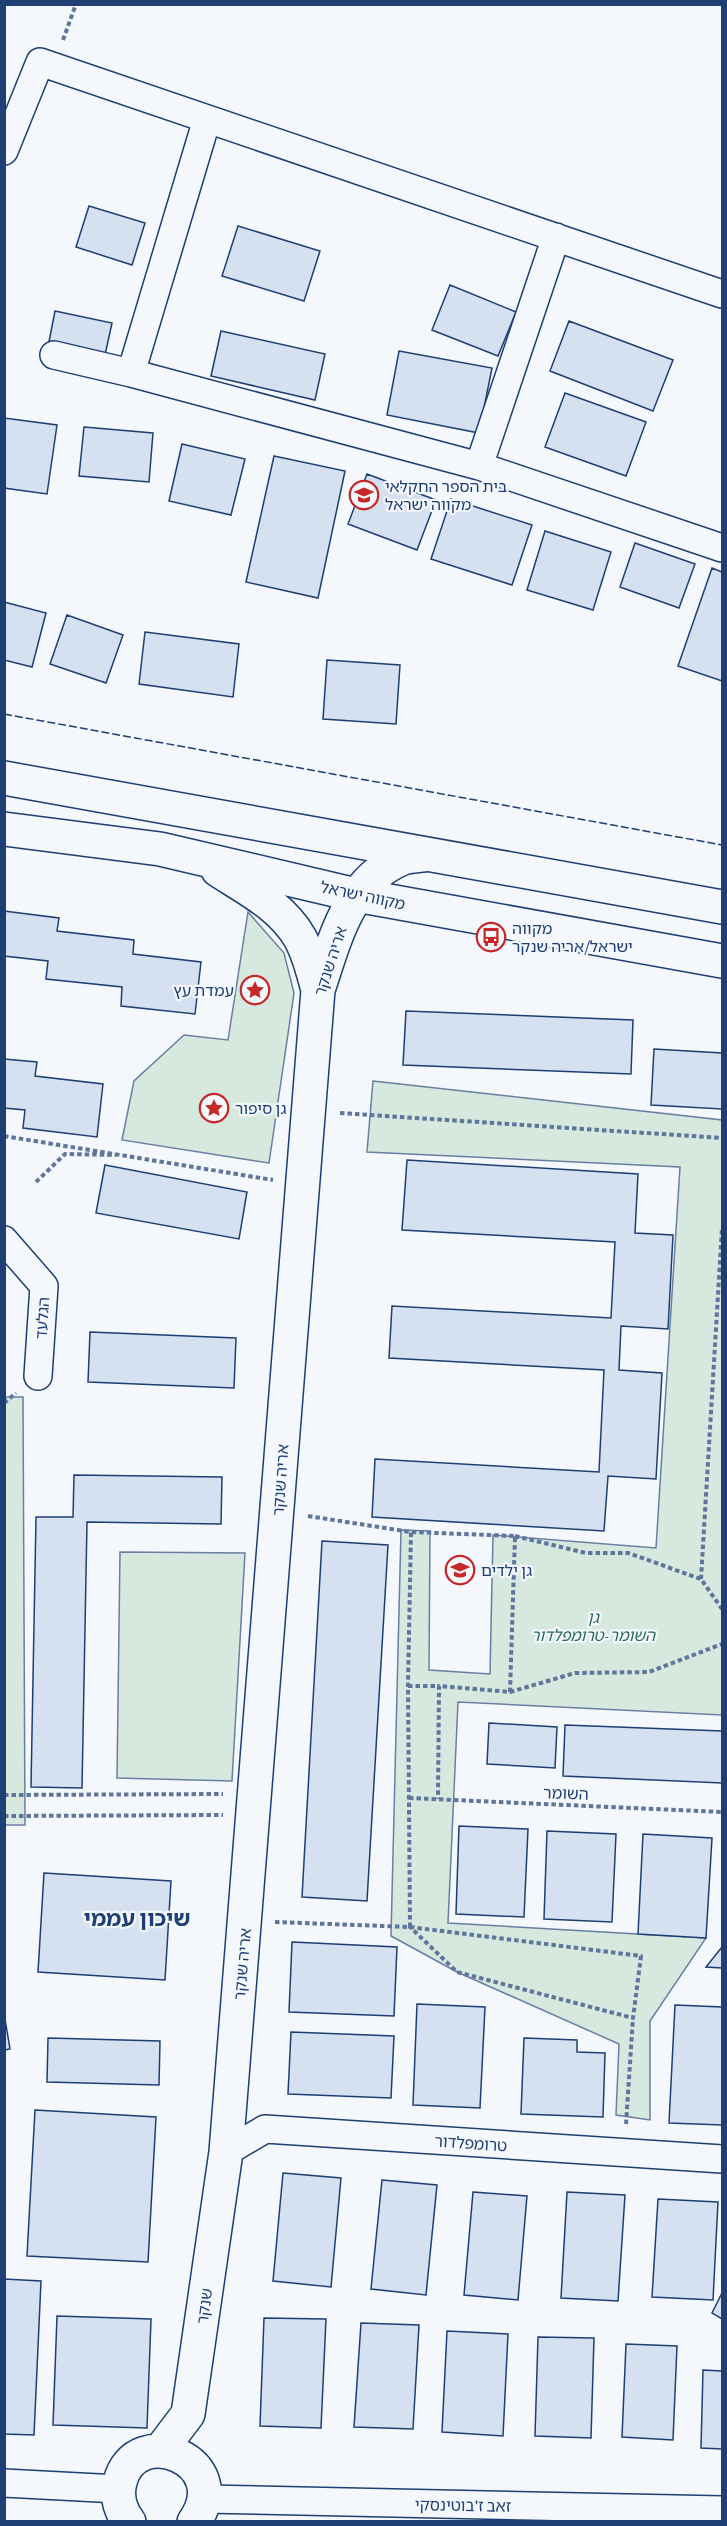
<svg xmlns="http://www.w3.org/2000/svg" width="727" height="2526" font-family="'Crimson Pro','Noto Sans Hebrew',serif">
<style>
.green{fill:#d7e8df;stroke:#687fa3;stroke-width:1.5}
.building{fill:#d5e0f0;stroke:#1d3f73;stroke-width:1.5}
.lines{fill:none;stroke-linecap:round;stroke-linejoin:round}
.street-casing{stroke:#1d3f73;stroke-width:30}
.secondary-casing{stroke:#1d3f73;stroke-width:36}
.path{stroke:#5e769c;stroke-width:4;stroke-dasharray:4.5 3;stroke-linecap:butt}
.street{stroke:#f4f7fb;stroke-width:27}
.secondary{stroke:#f4f7fb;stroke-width:33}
.fence{stroke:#1d3f73;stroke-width:1.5;stroke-dasharray:8 3;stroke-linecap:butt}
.labels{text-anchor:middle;stroke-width:4.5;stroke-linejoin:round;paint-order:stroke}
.poi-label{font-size:16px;fill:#1d3f73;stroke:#f4f7fb;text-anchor:start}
.street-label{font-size:16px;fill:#1d3f73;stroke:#f4f7fb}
.park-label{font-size:16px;font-style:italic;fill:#2c6c60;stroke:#f4f7fb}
.district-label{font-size:22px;font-weight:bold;fill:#1d3f73;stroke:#f4f7fb}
</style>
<rect width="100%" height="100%" fill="#f4f7fb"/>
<path class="green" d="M248 912 284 953 294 993 269 1163 122 1140 134 1081 184 1035 228 1040Z
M373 1081 722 1120V1715L458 1702 448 1923 706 1938 650 2021V2120L616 2115 619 2044 457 1972 391 1936 401 1530 430 1531 429 1670 490 1674 493 1535 656 1548 680 1167 367 1152Z
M4 1397H23L25 1825H4Z
M120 1552 245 1553 232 1781 117 1778Z"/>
<path class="building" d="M89 206 145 223 132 265 76 247Z
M238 226 320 251 304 301 222 276Z
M450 285 516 312 498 356 432 330Z
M55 311 112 323 103 364 47 352Z
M569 321 673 360 653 411 550 371Z
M221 331 325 354 315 400 211 376Z
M399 351 492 368 479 433 387 415Z
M565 393 646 422 626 476 545 447Z
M4 418 57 425 47 494 4 488Z
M84 427 153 433 149 482 79 476Z
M182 444 245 459 231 515 169 501Z
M274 456 345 471 318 598 246 582Z
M367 474 436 500 417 550 348 524Z
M451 499 532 525 512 585 431 559Z
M545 531 611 552 593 610 527 590Z
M635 543 695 564 679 608 620 587Z
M712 568 722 572V681L678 666Z
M4 602 46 613 32 667 4 660Z
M67 615 123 635 106 683 50 664Z
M145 632 239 644 233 697 139 684Z
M327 660 400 665 396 724 323 719Z
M4 911 59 918 57 931 134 940 133 954 201 962 195 1014 121 1006 122 987 46 979 48 961 4 956Z
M406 1011 633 1020 631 1074 403 1065Z
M654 1049 722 1053V1109L651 1105Z
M4 1059 37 1062 35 1076 103 1084 97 1137 23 1128 25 1110 4 1108Z
M407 1160 638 1174 635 1233 673 1235 668 1329 621 1326 619 1370 662 1373 656 1479 608 1476 604 1531 372 1517 375 1459 599 1472 604 1370 389 1358 392 1306 611 1318 615 1242 402 1230Z
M105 1165 247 1192 239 1239 96 1213Z
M90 1332 236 1338 234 1388 88 1382Z
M74 1475 222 1477 221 1524 87 1522 82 1788 31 1787 36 1517H73Z
M322 1541 388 1545 367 1901 302 1897Z
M489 1723 557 1727 555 1768 487 1764Z
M565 1725 722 1731V1783L563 1776Z
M459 1826 528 1829 524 1917 456 1914Z
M547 1831 616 1834 612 1922 544 1919Z
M643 1834 712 1838 706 1938 638 1934Z
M44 1873 171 1881 165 1980 38 1972Z
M292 1942 397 1947 394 2016 289 2012Z
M722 1947V1968L706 1967Z
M417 2004 485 2007 480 2108 413 2105Z
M675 2005 722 2007V2125L669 2123Z
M4 2013 10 2049 4 2050Z
M291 2032 394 2036 391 2098 288 2094Z
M48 2038 160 2041 159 2085 47 2082Z
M524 2038 577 2040V2052L605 2053 603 2117 521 2114Z
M35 2110 156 2117 148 2262 27 2256Z
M283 2173 341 2178 331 2287 273 2281Z
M382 2180 437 2185 426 2295 371 2289Z
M473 2192 527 2196 518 2300 464 2295Z
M567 2192 625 2195 618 2301 561 2298Z
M658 2199 718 2202 713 2300 652 2297Z
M4 2279 41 2281 34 2435 4 2434Z
M722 2293V2319L712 2313Z
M57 2316 151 2319 147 2428 53 2425Z
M264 2318 326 2319 321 2428 260 2426Z
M361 2323 419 2325 413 2429 354 2427Z
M447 2331 508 2334 503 2436 442 2432Z
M538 2337 594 2338 591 2438 535 2436Z
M626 2344 677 2346 673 2440 622 2437Z
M703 2370 722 2371V2449L701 2448Z"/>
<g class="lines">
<g class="street-casing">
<path id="street" d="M4 151 40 62 722 294
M54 355 131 373 479 466 722 548
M131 373 207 119
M479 466 556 237
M4 1240 44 1286 38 1376
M226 2152 265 2129 722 2159
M4 2483 118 2489
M204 2499 722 2510"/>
</g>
<g class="secondary-casing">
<path id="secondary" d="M4 778 722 907
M4 829 160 849 356 895 722 961
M218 870C247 889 282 906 300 938 309 954 313 972 318 990
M160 2451 188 2414 226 2152 318 990C334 942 348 881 401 859 407 856 416 856 424 855
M129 2522C120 2510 116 2497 120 2482 135 2420 237 2461 194 2522"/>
</g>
<path class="path" d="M63 40 76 4
M340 1113 722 1138
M4 1136 273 1180
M36 1182 65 1154 116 1155
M4 1403 16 1393
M308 1516 411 1532 515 1536 510 1692 439 1686 438 1799
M515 1536 586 1553H628L701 1579 722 1609
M701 1579 722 1228
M408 1686H439
M510 1692 575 1673 649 1672 722 1644
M4 1795 223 1794
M409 1798 722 1812
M4 1816 223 1815
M275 1922 410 1927 408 1686 411 1532
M410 1927 641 1956 633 2018 457 1972Z
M626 2124 633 2018"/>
<use href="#street" class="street"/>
<use href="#secondary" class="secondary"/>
<path class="fence" d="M4 714 722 845"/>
</g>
<defs>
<g id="school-ring" transform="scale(1.5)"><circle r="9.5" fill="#f4f7fb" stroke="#c62828" stroke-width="1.5"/><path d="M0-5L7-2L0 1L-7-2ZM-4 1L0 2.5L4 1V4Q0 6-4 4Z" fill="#c62828"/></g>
<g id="bus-ring" transform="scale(1.5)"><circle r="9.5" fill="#f4f7fb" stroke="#c62828" stroke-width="1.5"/><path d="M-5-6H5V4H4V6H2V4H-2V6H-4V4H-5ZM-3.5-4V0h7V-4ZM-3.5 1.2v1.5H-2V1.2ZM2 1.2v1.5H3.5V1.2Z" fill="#c62828"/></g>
<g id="sight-ring" transform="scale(1.5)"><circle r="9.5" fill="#f4f7fb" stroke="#c62828" stroke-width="1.5"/><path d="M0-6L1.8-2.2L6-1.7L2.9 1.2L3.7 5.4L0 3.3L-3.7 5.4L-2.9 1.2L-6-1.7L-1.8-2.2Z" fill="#c62828"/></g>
</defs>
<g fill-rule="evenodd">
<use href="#school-ring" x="364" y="495"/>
<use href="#bus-ring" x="491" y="937"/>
<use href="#sight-ring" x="255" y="990"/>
<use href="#sight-ring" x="214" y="1108"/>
<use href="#school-ring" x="460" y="1570"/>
</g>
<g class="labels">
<g class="poi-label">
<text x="385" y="492">בית הספר החקלאי<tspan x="385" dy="18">מקווה ישראל</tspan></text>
<text x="512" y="934">מקווה<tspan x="512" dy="18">ישראל/אריה שנקר</tspan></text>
<text x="234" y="996" text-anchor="end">עמדת עץ</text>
<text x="235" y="1114">גן סיפור</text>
<text x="481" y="1576">גן ילדים</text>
</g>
<g class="street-label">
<text transform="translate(363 895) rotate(12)" y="6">מקווה ישראל</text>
<text transform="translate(330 961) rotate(-72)" y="6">אריה שנקר</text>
<text transform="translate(42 1318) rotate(-86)" y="6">הגלעד</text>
<text transform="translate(280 1480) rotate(-86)" y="6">אריה שנקר</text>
<text transform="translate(566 1793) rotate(2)" y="6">השומר</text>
<text transform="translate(242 1964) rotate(-85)" y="6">אריה שנקר</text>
<text transform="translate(471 2143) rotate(4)" y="6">טרומפלדור</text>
<text transform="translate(204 2306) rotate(-82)" y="6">שנקר</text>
<text transform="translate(463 2505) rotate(1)" y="6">זאב ז'בוטינסקי</text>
</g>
<g class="park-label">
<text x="593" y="1623">גן<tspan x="593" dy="18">השומר-טרומפלדור</tspan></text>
</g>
<g class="district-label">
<text x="137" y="1926">שיכון עממי</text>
</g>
</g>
<rect width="727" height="2526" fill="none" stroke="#1d3f73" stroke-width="12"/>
</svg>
